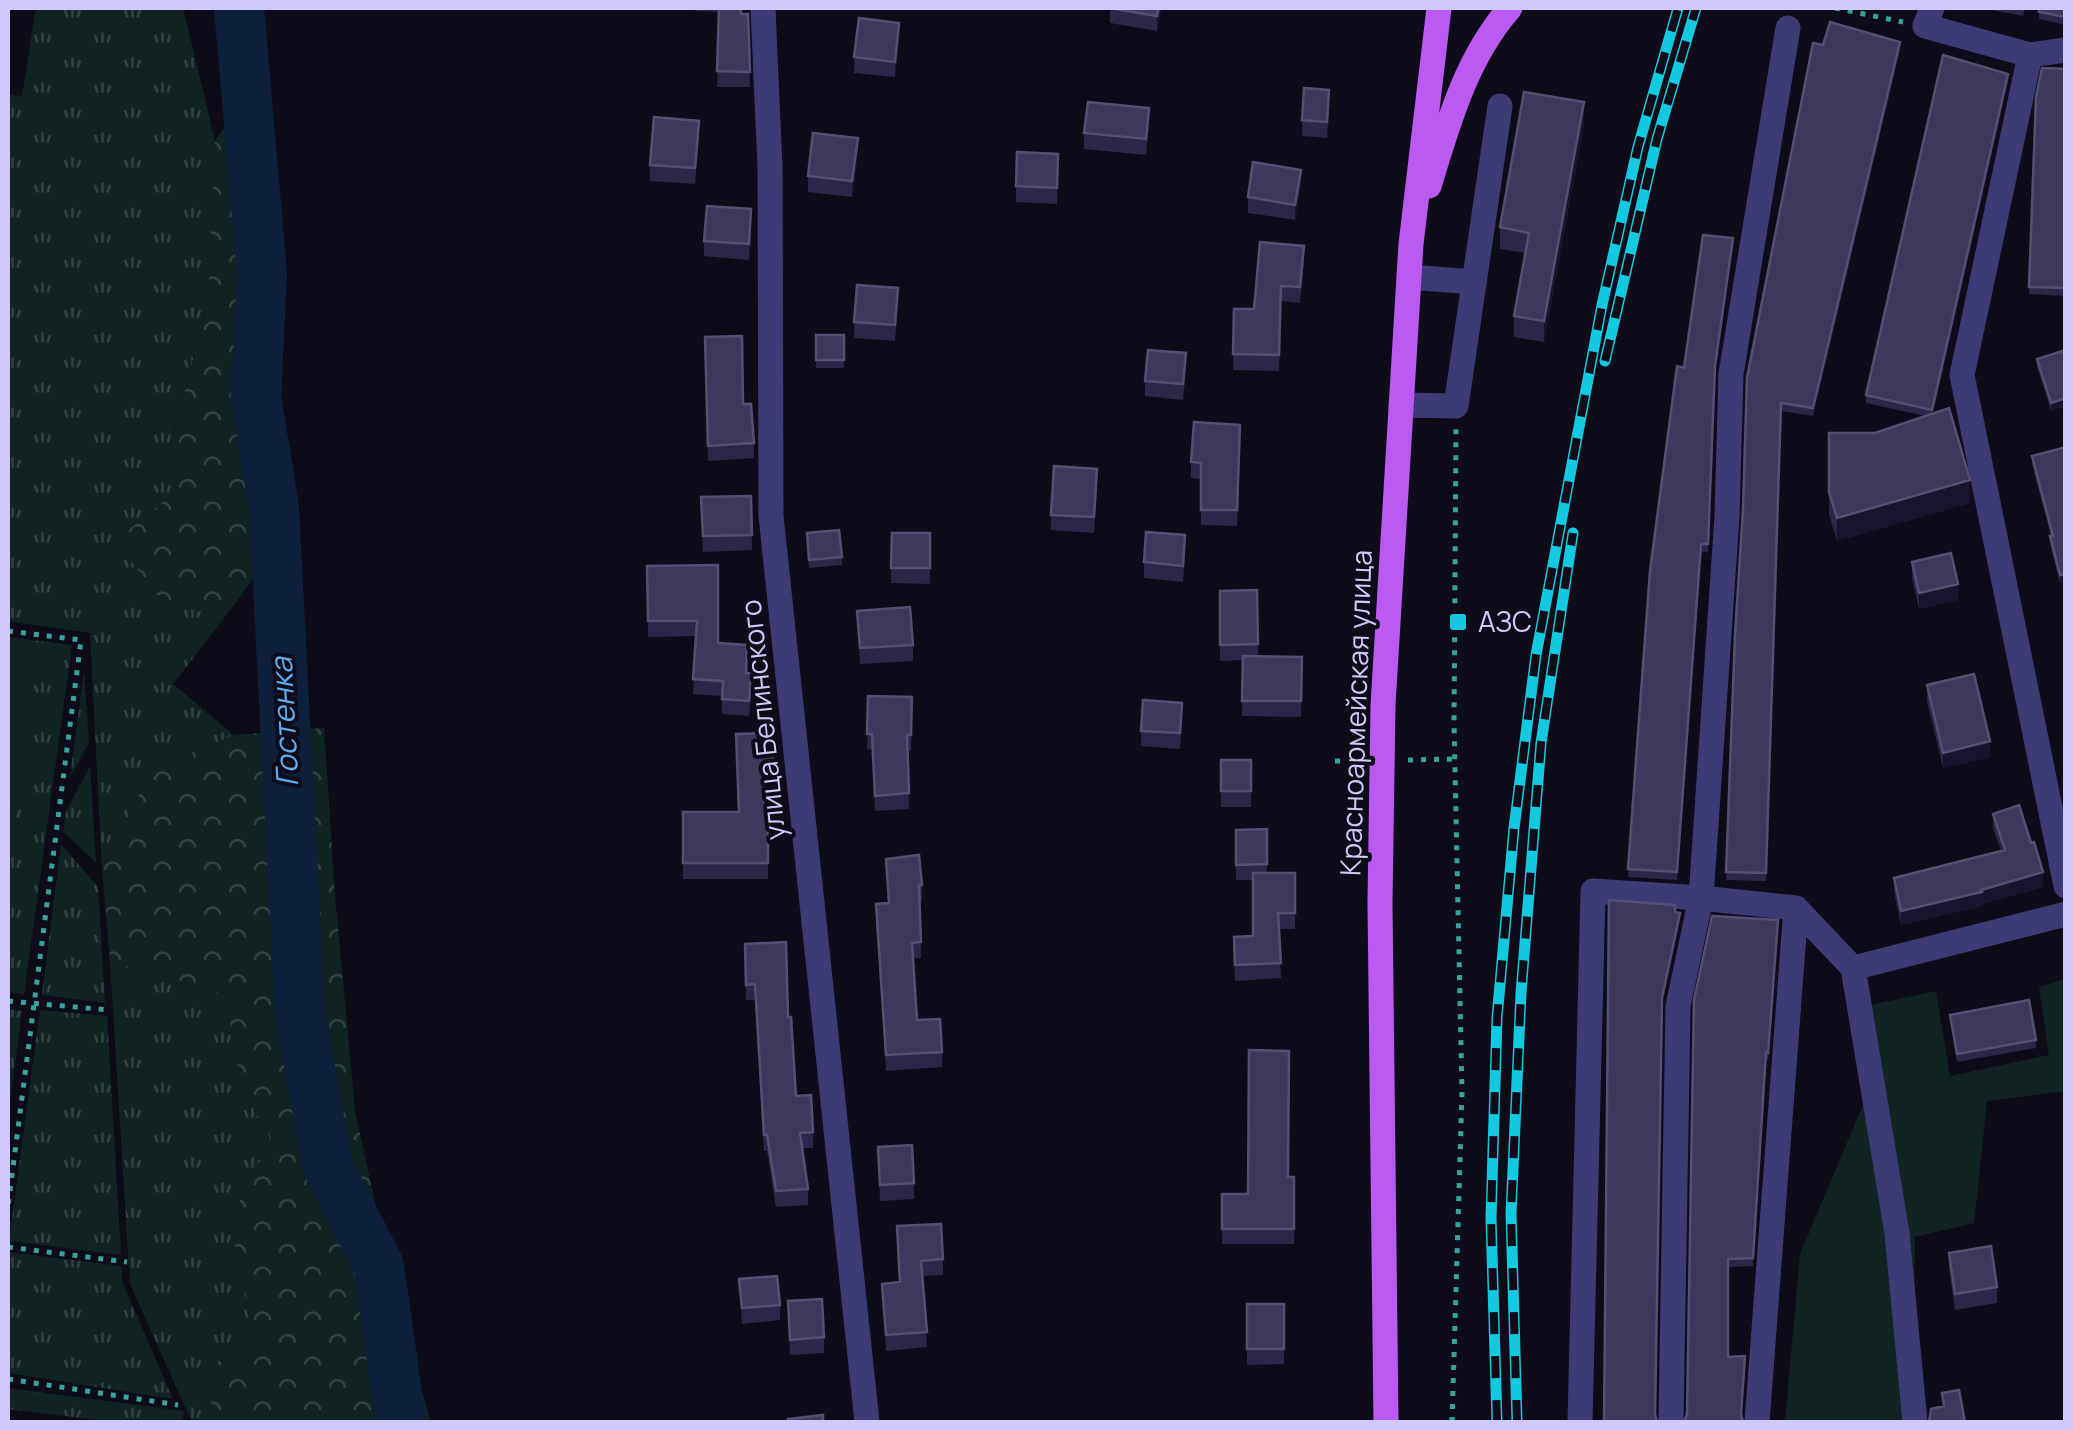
<svg xmlns="http://www.w3.org/2000/svg" width="2073" height="1430" font-family="Manrope,sans-serif">
<style>
.grass{fill:url(#grass-tufts)}
.forest{fill:url(#forest-crowns)}
.garden{fill:#102423}
.lines{fill:none;stroke-linecap:round;stroke-linejoin:round}
.river{stroke:#0f203c;stroke-width:50}
.path{stroke:#36a39d;stroke-width:5;stroke-dasharray:5 8;stroke-linecap:butt}
.minor{stroke:#3d3b76;stroke-width:25}
.major{stroke:#ba5af2;stroke-width:25}
.rail-casing{stroke:#12c9df;stroke-width:11}
.rail{stroke:#0f0c1a;stroke-width:8;stroke-dasharray:22;stroke-linecap:butt}
.wall{fill:#2c2648}
.shaded-wall{fill:#19142d}
.building{fill:#3e385b;stroke:#554f74;stroke-width:2.5}
.poi-dot{fill:#12c9df;stroke:#0f0c1a;stroke-width:4}
.labels{text-anchor:middle;stroke-width:8;stroke-linejoin:round;paint-order:stroke}
.poi-label{font-size:28px;fill:#d0cafb;stroke:#0f0c1a;text-anchor:start}
.street-label{font-size:28px;fill:#d0cafb;stroke:#0f0c1a}
.water-label{font-size:30px;font-style:italic;fill:#60aef2;stroke:#0f0c1a}
</style>
<defs>
<pattern id="grass-tufts" width="24" height="20" patternUnits="userSpaceOnUse" patternTransform="scale(2.5)"><rect width="24" height="20" fill="#102423"/><path d="M3 7l-1-3M5 7V3M7 7l1-3M15 17l-1-3M17 17v-4M19 17l1-3" fill="none" stroke="#324244"/></pattern>
<pattern id="forest-crowns" width="20" height="18" patternUnits="userSpaceOnUse" patternTransform="scale(2.5)"><rect width="20" height="18" fill="#102423"/><path d="M2 6a3 3 0 1 1 6 0M12 15a3 3 0 1 1 6 0" fill="none" stroke="#324244"/></pattern>
</defs>
<rect width="100%" height="100%" fill="#0f0c1a"/>
<path class="grass" d="M36 8H183L215 141 208 304 170 445 178 490 163 602 225 617 173 684 234 735 151 770 102 869 90 633 8 621V94L22 96Z
M8 637 72 645 24 994 8 992V855L34 662 8 657Z
M84 670 89 743 70 777Z
M90 766 96 863 63 831 66 811Z
M61 844 98 887 105 1003 42 995Z
M110 961 225 994 241 1084 274 1147 242 1181 234 1255 259 1350 204 1365 215 1422H192L130 1284Z
M8 1009 22 1011 8 1116Z
M40 1010 107 1016 121 1255 9 1241Z
M8 1252 121 1266 123 1284 173 1399 8 1373Z
M8 1388 184 1411 182 1422H113L8 1409Z"/>
<path class="forest" d="M241 103 252 421 261 568 225 617 163 602 115 541 178 490 170 446 208 304 215 141Z
M324 728 335 895 355 1111 401 1321 431 1422H215L204 1365 259 1350 234 1255 242 1181 274 1146 241 1084 225 994 110 961 102 869 151 770 234 735Z"/>
<path class="garden" d="M8 657 34 661 8 855Z
M2065 979V1091L1987 1101 1974 1223 1915 1237 1914 1404 1917 1422H1785L1800 1254 1865 1100 1870 1005 1936 991 1950 1076 2049 1055 2039 987Z"/>
<g class="lines">
<path class="river" d="M239 8 262 274 256 398 274 507 300 1014 328 1167 379 1266 401 1422"/>
<path class="path" d="M1835 8 1903 22
M8 631 81 640 8 1206
M1408 760 1455 759
M1335 761H1357
M8 1001 109 1010
M8 1247 127 1262
M8 1379 178 1405
M1452 1422 1462 1092 1454 723 1456 429"/>
<path class="minor" d="M763 8 770 168 771 516 867 1422
M1932 8 1925 26 2030 55 2066 50
M2030 55 1962 375 2066 886
M1409 277 1474 282
M1401 405 1456 406 1500 106
M1853 968 2066 914
M1580 1422 1593 891 1701 898 1796 908 1853 968 1897 1233 1915 1422
M1671 1422 1678 1006 1701 898 1727 516 1731 374 1788 28
M1757 1422 1796 908"/>
<path class="major" d="M1429 186C1448 124 1466 58 1510 8
M1386 1422 1380 903 1383 705 1411 244 1439 8"/>
<g class="rail-casing">
<path id="rail" d="M1605 361 1657 139 1696 8
M1497 1422 1491 1218 1497 1018 1514 828 1536 655 1602 305 1638 147 1678 8
M1517 1422 1511 1213 1521 993 1541 743 1573 533"/>
</g>
<use href="#rail" class="rail"/>
</g>
<path class="wall" d="M695 8H741V14H748L750 87H717L719 12 695 11Z
M1110 8H1162L1157 31 1110 23Z
M1981 8H2066V25L2039 19V10L2025 8 2023 16Z
M899 38 895 77 854 73V57Z
M1823 45 1900 50 1813 416 1781 411 1766 881 1726 880 1735 635Z
M2066 69V296L2029 294 2036 97Z
M2008 82 1933 413 1970 503 1837 541 1829 515V433H1875L1925 416 1866 403V395Z
M1329 105 1327 138 1302 136V120Z
M1149 124 1146 155 1084 149V133Z
M1584 124 1544 342 1514 337V316L1526 253 1500 249V227Z
M699 136 695 184 650 181V165Z
M858 153 852 197 808 192V176Z
M1058 169 1057 204 1016 202V186Z
M1301 185 1295 220 1248 213V197Z
M751 225 749 260 704 256V241Z
M1733 246 1715 374 1708 552H1701L1677 880 1628 877 1684 368Z
M1304 261 1300 303 1281 301 1279 371 1233 370 1234 309H1254Z
M898 303 895 341 854 338V322Z
M816 335H844V368H816Z
M705 337 743 404 754 443V458L708 461Z
M2066 350 2051 411 2037 366V359Z
M1186 368 1183 400 1145 396V381Z
M1240 425 1237 526 1201 525V479L1191 478V462Z
M2066 447V581L2060 583 2050 544V536H2051L2032 464V456Z
M1097 484 1094 533 1051 530V515Z
M751 496 752 550 703 552 701 497Z
M807 533 842 557V565L809 568Z
M892 533H930V584L891 583Z
M1185 551 1183 582 1144 578V562Z
M1912 562 1958 600 1919 609 1912 578Z
M647 566 746 673 751 689 749 716 722 714V696L693 694 696 636 648 637Z
M1257 590 1258 657H1302L1301 717 1242 716 1243 660 1220 661V591Z
M857 611 913 645V661L860 664Z
M1927 685 1990 757 1943 768 1927 701Z
M868 696 912 697 911 751 908 750 909 809 875 811 872 750 867 749Z
M1182 718 1180 749 1141 746V731Z
M772 733 773 797H768V879H683V812H739Z
M1221 760H1251V807H1221Z
M1993 814 2043 887 1982 904V906L1901 925 1894 892V878L2001 851 1993 828Z
M1267 829V873H1295V929H1279L1281 978 1235 981 1234 937 1253 936V880H1236V830Z
M886 859 922 885V901H920L921 958H913L917 1020 942 1052V1067L886 1071 876 919V904L888 903Z
M1778 928 1768 1061 1766 1060 1753 1266 1728 1267 1687 1414Z
M745 944 788 1017 796 1096 813 1132V1148H802L808 1189V1205L776 1207 767 1151H764L755 1000H746Z
M1950 1015 2036 1040V1048L1957 1062Z
M878 1147 914 1183V1199L880 1201Z
M1288 1177H1294V1244H1222V1194H1248Z
M897 1226 943 1259V1275L923 1276 927 1347 886 1351 882 1284 899 1282Z
M1949 1253 1997 1287V1303L1955 1310 1949 1269Z
M739 1279 780 1305V1320L742 1324Z
M788 1301 824 1337V1353L790 1355Z
M1247 1304H1284V1364L1247 1365Z"/>
<path class="shaded-wall" d="M1159 8H1162L1157 31V16Z
M899 23V38L895 77V62Z
M1900 42V50L1813 416V408Z
M2008 74V82L1932 418V410Z
M1584 102V124L1544 342V321Z
M858 138V153L852 197V181Z
M1301 170V185L1295 220V205Z
M1733 238 1715 374 1708 552 1715 366Z
M2066 398V406L2051 411V403Z
M1970 480V503L1837 541V518Z
M2066 574V581L2060 583V575Z
M1958 584V600L1919 609V593Z
M1990 741V757L1943 768V753Z
M2043 872V887L1982 904V906L1901 925V911Z
M1680 913V921L1662 1006V998Z"/>
<path class="building" d="M719 8H741V14H748L750 72 717 71Z
M1110 8H1159L1157 16Z
M2039 8H2066V17L2039 12Z
M859 18 899 23 895 62 854 57Z
M1830 22 1900 42 1813 408 1781 403 1766 873 1726 872 1735 635 1743 509 1747 378 1813 43 1823 45Z
M1943 55 2008 74 1932 410 1866 395Z
M2042 68 2066 69V288L2029 287 2036 97Z
M1304 88 1329 90 1327 122 1302 120Z
M1524 92 1584 102 1544 321 1514 316 1529 233 1500 227Z
M1088 102 1149 108 1146 139 1084 133Z
M654 117 699 121 695 168 650 165Z
M813 133 858 138 852 181 808 176Z
M1017 152 1058 154 1057 188 1016 186Z
M1253 162 1301 170 1295 205 1248 197Z
M707 206 751 209 749 244 704 241Z
M1703 235 1733 238 1715 366 1708 544H1701L1677 872 1628 869 1650 571 1677 366 1684 368Z
M1260 242 1304 246 1300 287 1281 286 1279 355 1233 354 1234 309H1254Z
M857 285 898 288 895 325 854 322Z
M816 335H844V360H816Z
M742 336 743 404H751L754 443 708 446 705 337Z
M1148 350 1186 353 1183 384 1145 381Z
M2066 350V398L2051 403 2037 359Z
M1949 408 1970 480 1837 518 1829 492V433H1875Z
M1194 422 1240 425 1237 510H1201V463L1191 462Z
M2066 447V574L2060 575 2050 536H2053L2032 456Z
M1054 466 1097 469 1094 517 1051 515Z
M751 496 752 535 703 536 701 497Z
M839 530 842 557 809 560 807 533Z
M1146 532 1185 535 1183 566 1144 562Z
M892 533H930V568H891Z
M1951 553 1958 584 1919 593 1912 562Z
M718 565V643L747 645 746 673H751L749 701 722 699 723 681 693 679 697 621H648L647 566Z
M1257 590 1258 644 1220 645V591Z
M910 607 913 645 860 648 857 611Z
M1243 656 1302 657 1301 701H1242Z
M1974 674 1990 741 1943 753 1927 685Z
M868 696 912 697 911 735H907L909 793 875 796 872 734H867Z
M1143 700 1182 703 1180 733 1141 731Z
M772 733 773 781 768 782V863H683V812H739L736 734Z
M1221 760H1251V791H1221Z
M2019 805 2031 843 2034 842 2043 872 1981 890 1982 892 1901 911 1894 878 2005 850 1993 814Z
M1267 829V864L1236 865V830Z
M919 855 922 885H919L921 942 912 943 917 1020 940 1019 942 1052 886 1055 876 904 889 903 886 859Z
M1253 873H1295V913H1278L1281 963 1235 965 1234 937 1253 936Z
M1609 900 1675 905V912L1680 913 1662 998 1655 1414 1657 1422H1604Z
M1712 916 1778 920 1768 1053 1766 1052 1753 1258 1728 1259V1357L1745 1356 1741 1414 1743 1422H1684L1687 1414 1694 1000Z
M786 942 788 1017H791L796 1096 811 1095 813 1132 800 1133 808 1189 776 1191 767 1135H764L755 984 746 985 745 944Z
M2029 1000 2036 1040 1957 1054 1950 1015Z
M1249 1050 1289 1051 1288 1177H1294V1229H1222V1194H1248Z
M912 1145 914 1183 880 1185 878 1147Z
M941 1224 943 1259 921 1261 927 1332 886 1335 882 1284 900 1282 897 1226Z
M1991 1246 1997 1287 1955 1294 1949 1253Z
M777 1276 780 1305 742 1308 739 1279Z
M822 1299 824 1337 790 1340 788 1301Z
M1247 1304H1284V1349H1247Z
M1959 1390 1965 1422H1929L1931 1409 1944 1406 1942 1393Z
M823 1415V1422H788V1419Z"/>
<rect class="poi-dot" x="1448" y="612" width="20" height="20" rx="5"/>
<g class="labels">
<g class="poi-label">
<text x="1478" y="632">АЗС</text>
</g>
<g class="street-label">
<text transform="translate(1356 713) rotate(-88)" y="10">Красноармейская улица</text>
<text transform="translate(763 720) rotate(-96)" y="10">улица Белинского</text>
</g>
<g class="water-label">
<text transform="translate(285 722) rotate(-93)" y="10">Гостенка</text>
</g>
</g>
<rect width="2073" height="1430" fill="none" stroke="#d0cafb" stroke-width="20"/>
</svg>
